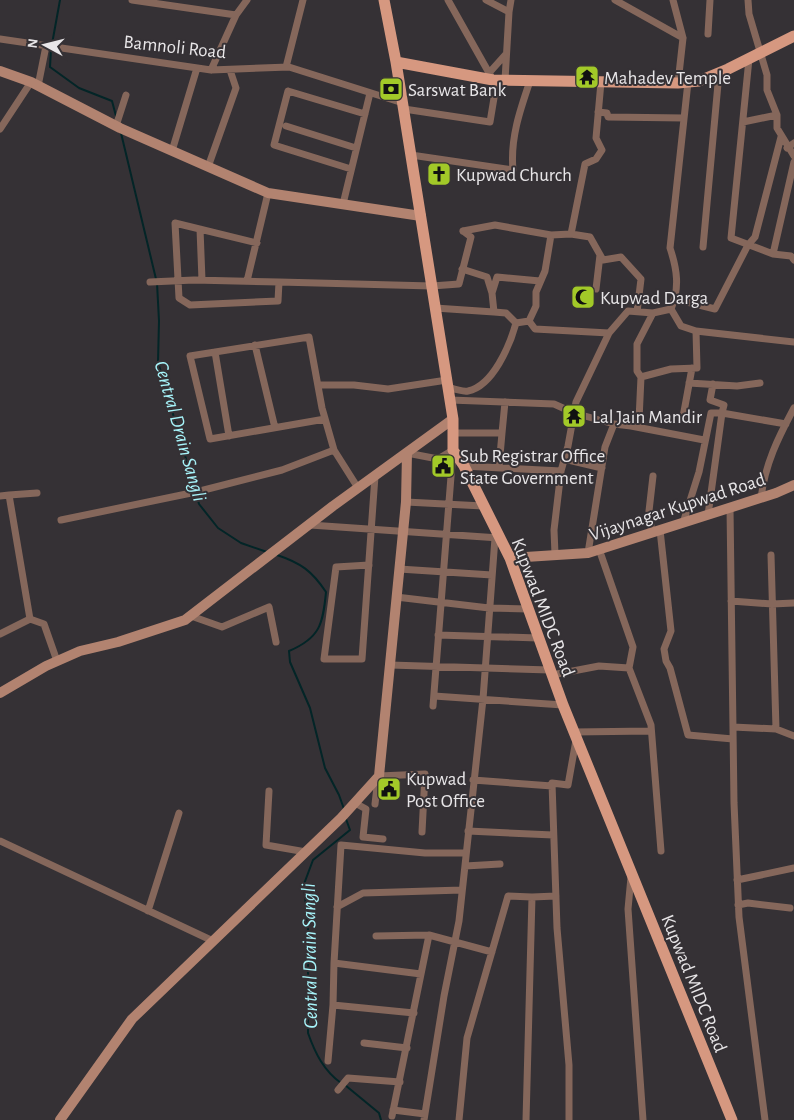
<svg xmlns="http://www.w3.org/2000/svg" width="794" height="1120" font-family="'Alegreya Sans',sans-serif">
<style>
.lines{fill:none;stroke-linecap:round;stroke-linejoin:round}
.stream{stroke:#032527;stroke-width:2}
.street{stroke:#85675b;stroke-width:7}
.secondary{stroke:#b28370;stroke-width:10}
.primary{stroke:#d69880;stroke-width:11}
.labels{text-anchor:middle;stroke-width:4;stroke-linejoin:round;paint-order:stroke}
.street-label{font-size:19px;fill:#e8e6e8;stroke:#353135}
.poi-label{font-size:19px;fill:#e8e6e8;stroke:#353135;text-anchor:start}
.water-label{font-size:20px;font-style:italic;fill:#a7f4fa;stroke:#353135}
</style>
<rect width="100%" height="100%" fill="#353135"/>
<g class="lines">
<path class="stream" d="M52 44 60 0
M51 49 50 67 79 88 112 101 116 116
M121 133 156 279
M157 283 159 321 158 362 199 504 218 528 241 543 267 552
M277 555C301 563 312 571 326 592 323 624 320 638 289 651L290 662 310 708 325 768 339 795 344 809
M341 1083C324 1071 315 1053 308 1033V930L304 884 313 860 350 830 346 819
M345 1085 379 1113 381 1120"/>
<path class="street" d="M132 0 236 15 211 70
M448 0 493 80
M486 0 509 12 505 80
M615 0 683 38
M673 0 683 38 678 83
M748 0 749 14 767 75V90L777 115V128L794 156
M509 12 511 0
M236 15 247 0
M708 34 710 0
M0 39 211 70 289 67 403 103
M749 59 731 238 773 254
M286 67 303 0
M489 73 506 54
M601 82 596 138 602 150 596 159 585 164 571 234 590 237 603 260 621 257 641 279 637 312
M38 86 46 46
M404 109 490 122 497 80
M598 112 607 113 608 117 684 118
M743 122 777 115
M116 126 126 95
M286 126 356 148
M0 129 31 82
M787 148 794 143
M172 151 197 68
M411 155 513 170C510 139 520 110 530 81
M794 162 773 254 791 256 794 260
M208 167 236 88 230 70
M351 169 274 145 288 91 365 114
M343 204 370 93
M200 229 202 280
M463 231 495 225 551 235 545 271 536 292V306L529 321 516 323
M551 235 571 234
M257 243 175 223 179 298 190 305 278 301 279 282 432 286 459 284 471 237 463 231
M703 247 719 73
M462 269 487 277 492 293 497 277 540 281
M247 281 268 193
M150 282 194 280 279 282
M596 289 600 255
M675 299 715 309 748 245 755 237 781 137
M435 308 494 312 492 293
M494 312 506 313 516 323
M529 321 535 329 609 333 576 402 568 446 561 471 554 530 555 554
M696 331 794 342
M609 333 628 311 653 313
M255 345 275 428
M215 352 229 436
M641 377 671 369 697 368 696 331 681 326 671 309
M689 383 737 386 760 383
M318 385H354L388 389 447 380
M448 387C454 389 462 392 468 391 493 386 510 345 516 323
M450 400 554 404 574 413 614 424
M683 417 692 368
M325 419 210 439 190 356 309 337 322 408 334 450 358 488
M631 426 704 440
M453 433H502L499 467
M502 433 505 402
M407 453 438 459 453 450
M564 459 602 468
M464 466 561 471
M9 495 37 493
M0 496 9 495 30 619 44 624 57 661
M761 498C765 464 778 438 794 408
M406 502 483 506
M730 508 734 803 739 917 765 1120
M708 515 722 413 786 424
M61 520 196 492 282 470 334 450
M683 523 699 472 711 413H722L724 405 710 400 713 384
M310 525 499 538
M660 530 671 631 664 649 666 661 670 668 688 735 733 739
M652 533 649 511 653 476
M588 553 605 447 614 424 631 426 639 420 641 377 637 371V344L653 313 671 309C680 288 677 269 670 248L688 82
M369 565 336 567 324 659H362C366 598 371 537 375 476
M399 569 492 575
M396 597 489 608 528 609
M731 601 772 604 794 603
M191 616 222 627 269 607 276 642
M0 634 30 619
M438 635 538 638
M390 665 550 670
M629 668 651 725 661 851
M552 675 599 666 629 668 633 647 599 549
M434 696 563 705
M433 706 453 451
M733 727 776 729 771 555
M776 729 794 736
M574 732 651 731
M379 776 425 774 422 832
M473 780 552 786
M269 791 266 845 306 852
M355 803 366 809 363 837 383 839
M375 804 378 778
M468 831 553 835
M0 841 213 941
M465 866 500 864
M631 877 628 909 643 1120
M737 880 794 868
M738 905 748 903 790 908
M337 907 363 893 462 890
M148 911 179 813
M376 936 429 935
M421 974 334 963 341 845 425 853H466
M333 1005 414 1013
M364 1043 407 1048
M328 1061 333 1005 334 963
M338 1090 348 1078 400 1082
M393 1110 425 1114
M392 1116 429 935 492 952
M424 1120 444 996 459 921 483 699 495 538
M459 1120 467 1038 508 896 532 897
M526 1120 532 897 556 896
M569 1120V1065L557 928 552 783 568 785 576 740"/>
<path class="secondary" d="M0 71 31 82 120 128 268 193 421 216
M510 558 588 553 776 493 794 485
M0 693 46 666 80 651 118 642 185 620 333 506 453 419
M60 1120 132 1019 341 818 379 776 406 502 407 453"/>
<path class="primary" d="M384 0 396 62 453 419V450L464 466 510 558 563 705 732 1120
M396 62 493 80 678 83 699 81 728 69 794 36"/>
</g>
<defs>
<g id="temple-square" transform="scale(1.25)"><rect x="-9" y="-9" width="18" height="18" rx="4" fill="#a2c928" stroke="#353135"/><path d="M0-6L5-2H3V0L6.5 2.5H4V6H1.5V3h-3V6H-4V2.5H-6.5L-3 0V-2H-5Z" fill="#111"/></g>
<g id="bank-square" transform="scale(1.25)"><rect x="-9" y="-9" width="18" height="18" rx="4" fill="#a2c928" stroke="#353135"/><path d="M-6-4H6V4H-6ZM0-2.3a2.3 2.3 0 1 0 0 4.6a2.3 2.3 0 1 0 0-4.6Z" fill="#111"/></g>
<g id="church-square" transform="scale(1.25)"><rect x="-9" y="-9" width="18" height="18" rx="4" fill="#a2c928" stroke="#353135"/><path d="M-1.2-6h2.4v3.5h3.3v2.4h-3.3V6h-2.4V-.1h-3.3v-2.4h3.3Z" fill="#111"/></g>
<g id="mosque-square" transform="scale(1.25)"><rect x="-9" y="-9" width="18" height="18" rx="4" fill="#a2c928" stroke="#353135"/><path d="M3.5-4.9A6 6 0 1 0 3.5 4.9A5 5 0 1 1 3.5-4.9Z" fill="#111"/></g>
<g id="civic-square" transform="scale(1.25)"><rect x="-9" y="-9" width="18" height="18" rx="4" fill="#a2c928" stroke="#353135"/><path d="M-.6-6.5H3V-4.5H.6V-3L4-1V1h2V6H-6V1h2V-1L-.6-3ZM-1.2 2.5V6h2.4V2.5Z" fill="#111"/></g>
</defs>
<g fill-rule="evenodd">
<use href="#temple-square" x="587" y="77"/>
<use href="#bank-square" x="391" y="89"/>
<use href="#church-square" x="439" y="174"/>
<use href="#mosque-square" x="583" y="297"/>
<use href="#temple-square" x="574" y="416"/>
<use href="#civic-square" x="443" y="466"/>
<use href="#civic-square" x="389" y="789"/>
</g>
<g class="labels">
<g class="street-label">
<text transform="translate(175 46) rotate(6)" y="7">Bamnoli Road</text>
<text transform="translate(677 506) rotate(-18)" y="7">Vijaynagar Kupwad Road</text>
<text transform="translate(544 607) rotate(69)" y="7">Kupwad MIDC Road</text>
<text transform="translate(695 983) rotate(68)" y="7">Kupwad MIDC Road</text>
</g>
<g class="poi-label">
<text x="604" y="84">Mahadev Temple</text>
<text x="408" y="96">Sarswat Bank</text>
<text x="456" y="181">Kupwad Church</text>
<text x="600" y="304">Kupwad Darga</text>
<text x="592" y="423">Lal Jain Mandir</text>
<text x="460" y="462">Sub Registrar Office<tspan x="460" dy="22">State Government</tspan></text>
<text x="406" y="785">Kupwad<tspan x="406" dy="22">Post Office</tspan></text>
</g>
<g class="water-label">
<text transform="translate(181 431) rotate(74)" y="7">Central Drain Sangli</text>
<text transform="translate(309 956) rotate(-91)" y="7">Central Drain Sangli</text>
</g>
</g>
<g transform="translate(45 45) rotate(277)" stroke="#353135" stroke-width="4" paint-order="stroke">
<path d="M0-4L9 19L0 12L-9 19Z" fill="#e8e6e8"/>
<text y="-8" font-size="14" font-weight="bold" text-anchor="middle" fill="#e8e6e8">N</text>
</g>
</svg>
